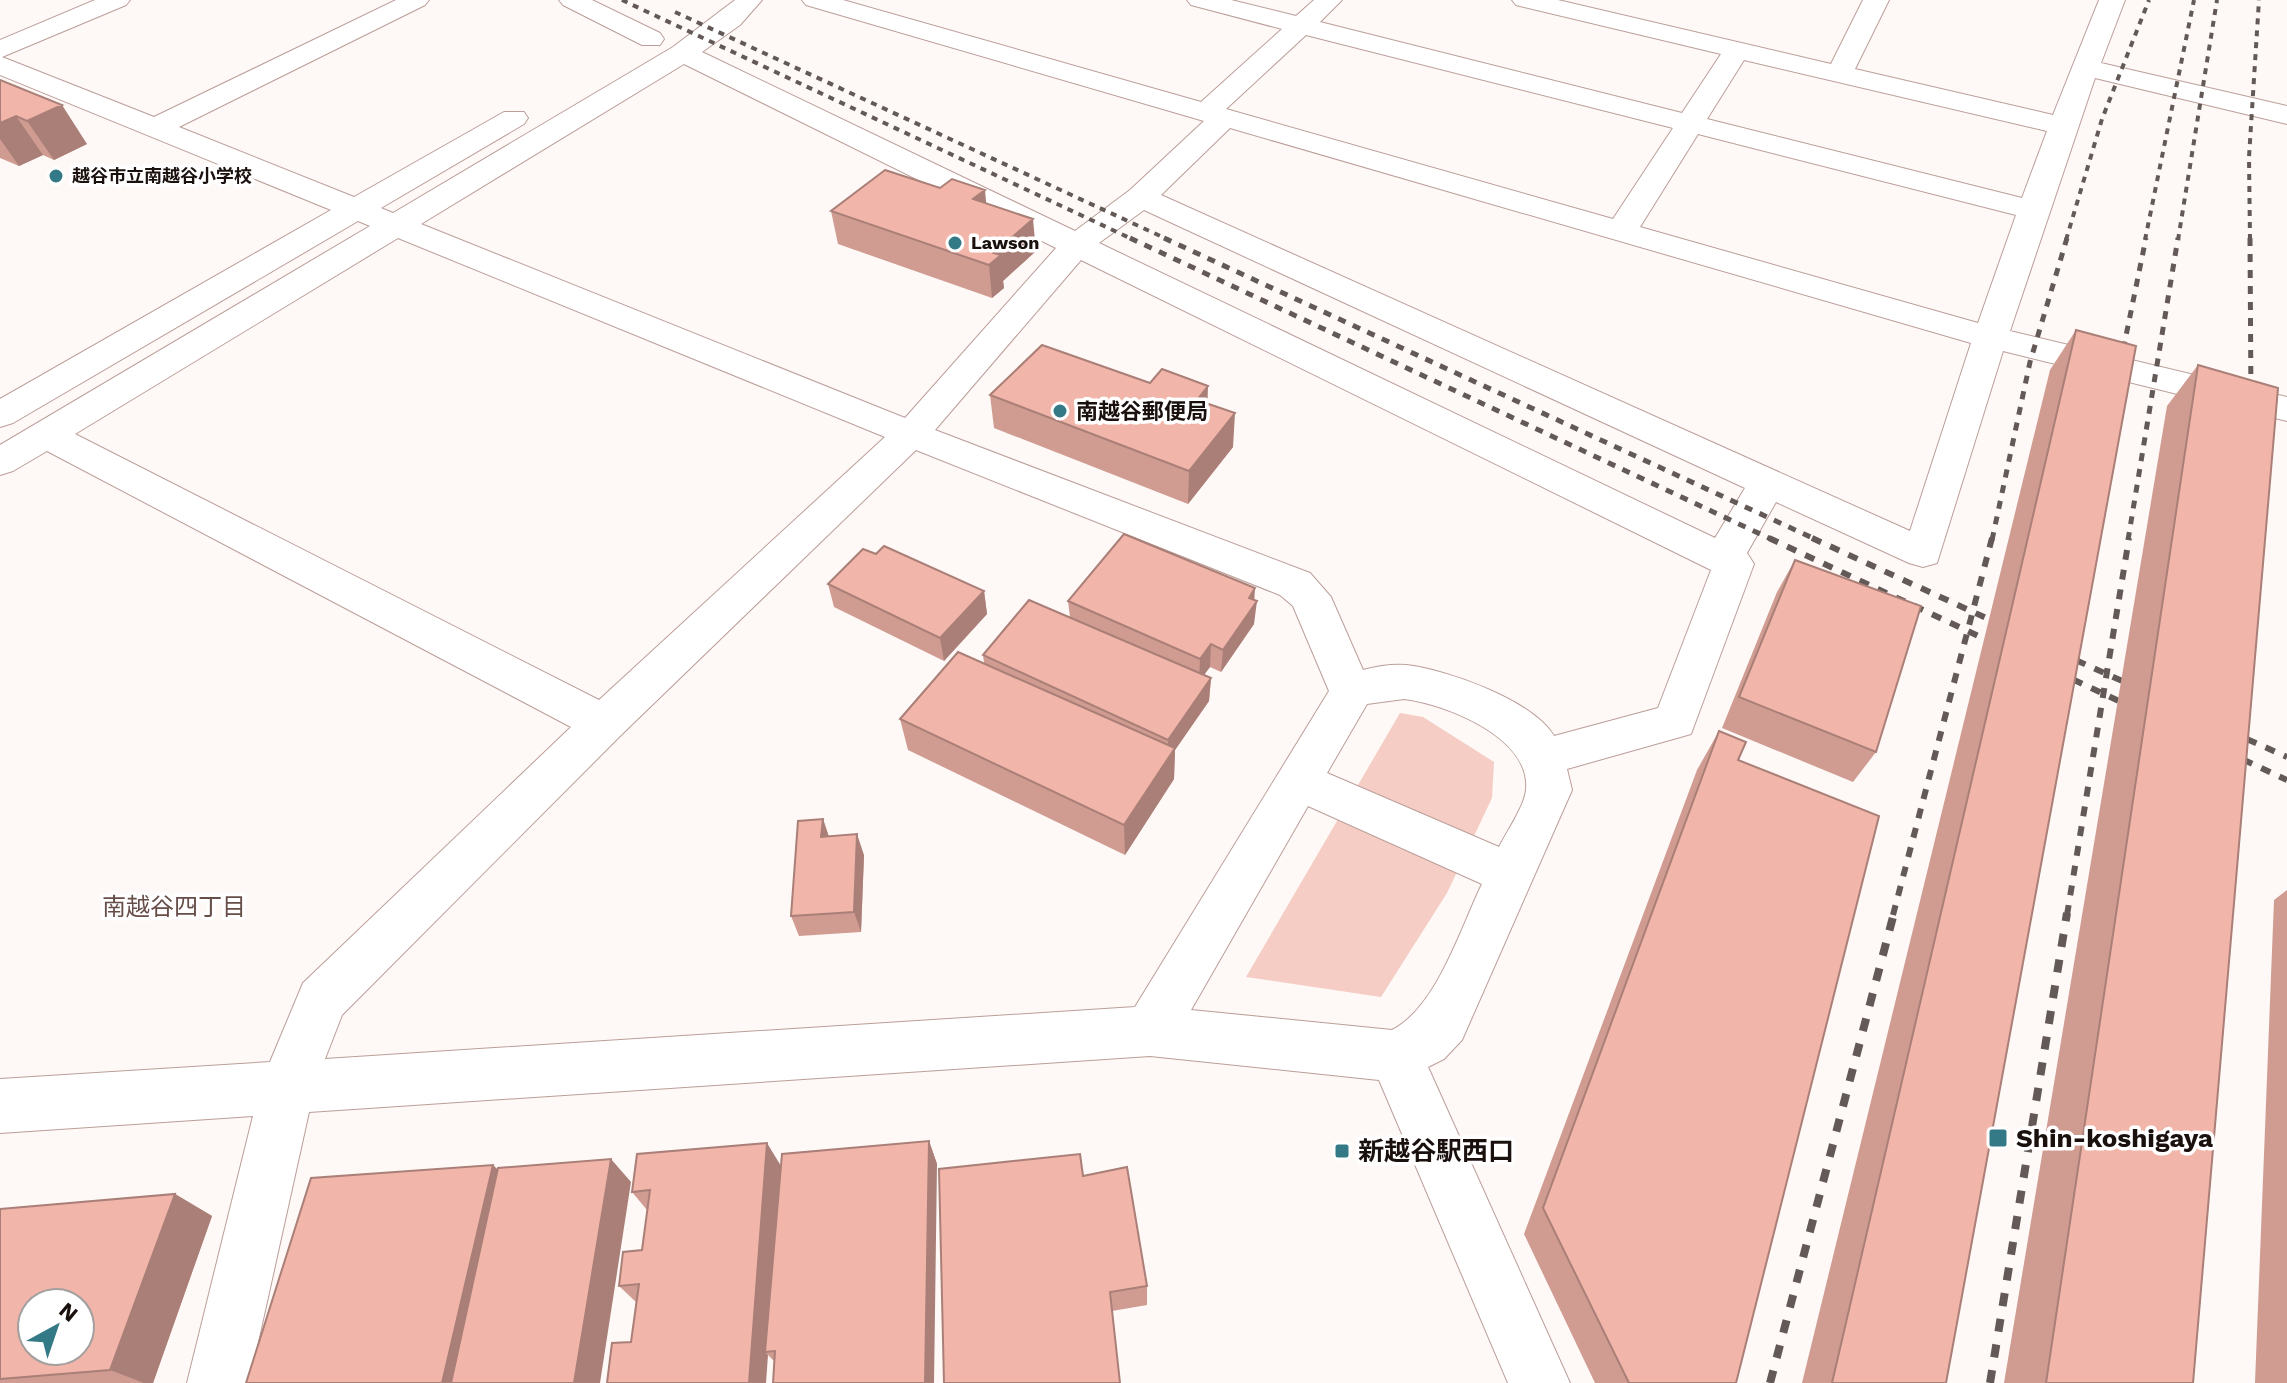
<svg xmlns="http://www.w3.org/2000/svg" width="2287" height="1383" font-family="'Work Sans','Noto Sans JP',sans-serif">
<style>
.green{fill:#f5cdc5}
.lines{fill:none;stroke-linecap:round;stroke-linejoin:round}
.minor-casing{stroke:#bb9e99;stroke-width:2}
.minor{fill:#fff;fill-rule:evenodd}
.rail-far3{stroke:#635a58;stroke-width:4;stroke-dasharray:6 6;stroke-linecap:butt}
.rail-far2{stroke:#635a58;stroke-width:5;stroke-dasharray:8 8;stroke-linecap:butt}
.rail-far1{stroke:#635a58;stroke-width:6;stroke-dasharray:10 10;stroke-linecap:butt}
.rail{stroke:#635a58;stroke-width:8;stroke-dasharray:13 13;stroke-linecap:butt}
.wall{fill:#d09c92}
.shaded-wall{fill:#a97f77}
.building{fill:#f2b5aa;stroke:#a97f77;stroke-width:2;fill-rule:evenodd}
.poi-dot{fill:#347a86;stroke:#fff;stroke-width:3}
.labels{text-anchor:middle;stroke-width:7;stroke-linejoin:round;paint-order:stroke}
.far-poi-label{font-size:18px;font-weight:bold;fill:#1a100e;stroke:#fff;text-anchor:start}
.poi-label{font-size:22px;font-weight:bold;fill:#1a100e;stroke:#fff;text-anchor:start}
.neighbourhood-label{font-size:24px;fill:#674e49;stroke:#fff}
.near-poi-label{font-size:26px;font-weight:bold;fill:#1a100e;stroke:#fff;text-anchor:start}
</style>
<rect width="100%" height="100%" fill="#fef8f6"/>
<path class="green" d="M1400 713 1423 717 1494 762 1492 798 1447 893 1381 997 1246 977Z"/>
<g class="lines">
<g class="minor-casing">
<path id="minor" d="M95 0H130L126 5 2 57 154 117 396 0H429L425 5 179 127 354 197 504 112H524L528 118 524 124 381 208 393 213 673 47 735 0H762L740 25 702 52 1075 231 1130 190 1204 121 806 5 802 0H843L1201 102 1282 29 1191 5 1187 0H1231L1296 16 1314 0H1342L1320 22 1682 113 1721 54 1516 5 1512 0H1558L1831 64 1863 0H1889L1855 69 2053 115 2099 0H2125L2101 63 2287 106V124L2095 78 2010 331 2287 397V421L2003 351 1937 563 1923 567 1909 563 1776 502 1747 553 1754 564 1691 734 1567 769 1572 790 1462 1040 1444 1059 1428 1067 1570 1383H1508L1379 1080 1150 1056 309 1112 249 1383H187L253 1116 0 1133V1079L270 1062 303 983 571 727 47 451 13 471 0 475V445L370 226 358 221 13 423 0 427V399L331 210 0 75V40ZM1306 35 1673 128 1613 219 1226 109ZM1744 60 2047 131 2022 198 1707 119ZM684 64 1056 248 905 418 421 224ZM1230 128 1971 343 1910 531 1161 195ZM1698 134 2016 215 1978 323 1640 227ZM1144 210 1745 488 1715 538 1099 243ZM398 238 885 437 599 700 75 434ZM1081 260 1711 570 1658 708 1554 736C1534 701 1446 669 1406 665 1391 664 1378 666 1363 670L1331 597 1310 573 935 430ZM916 450 1280 595 1293 606 1329 691 1135 1007 325 1059 342 1015 620 736ZM1404 699C1445 704 1531 737 1526 790 1524 807 1507 831 1499 847L1327 773 1367 704ZM1308 806 1482 884C1460 929 1437 1007 1392 1030L1191 1010Z
M559 0H592L660 33 664 39 660 45H642L563 5Z"/>
</g>
<use href="#minor" class="minor"/>
<path class="rail-far3" d="M622 0 1134 240
M675 12 1169 240
M2066 240 2102 119 2149 0
M2145 240 2194 0
M2178 240 2217 0
M2250 240 2249 157 2259 0"/>
<path class="rail-far2" d="M1130 238 1773 540
M1164 238 1817 540
M2250 238 2251 403
M2120 365 2146 238
M1992 540 2030 362 2067 238
M2128 540 2178 238"/>
<path class="rail-far1" d="M1769 538 2004 648
M1812 538 2008 628
M2058 652 2142 690
M2055 671 2138 710
M2229 731 2287 757
M2225 751 2287 780
M1893 915 1992 538
M2067 915 2129 538"/>
<path class="rail" d="M1770 1383 1894 913
M1990 1383 2067 913"/>
</g>
<path class="wall" d="M0 80 87 144 54 160 43 155 19 166 0 158Z
M986 203 1036 251 1003 281 1004 288 992 298 838 244 831 211Z
M2076 330 1946 1383H1802L2050 370Z
M2198 365 2193 1383H2004L2167 406Z
M990 395 1208 404 1233 447 1188 504 994 428Z
M876 554 984 591 987 614 944 661 834 607 828 584Z
M1795 560 1876 752 1853 782 1722 728 1777 592Z
M1254 600V624L1221 672 1210 667 1203 675 1211 678 1209 701 1175 750 1174 779 1125 855 908 750 900 719 984 663 983 655 1070 617 1068 601Z
M1719 731 1738 760 1736 1383H1595L1524 1234 1697 770Z
M823 819 829 837 864 855 861 932 799 936 791 916Z
M2287 890V1383H2255L2274 900Z
M929 1141 937 1164 775 1362 768 1355 636 1302 619 1286 642 1250 647 1210 632 1192Z
M1083 1176 1147 1286V1305L1112 1311Z
M175 1194 212 1216 153 1383H0V1209Z"/>
<path class="shaded-wall" d="M62 105 87 144 54 160 27 121Z
M16 116 43 155 19 166 0 139V123Z
M985 190 988 223 973 199Z
M1033 219 1036 251 1003 281 1004 288 992 298 989 265 994 253Z
M1208 386 1207 419 1197 400Z
M1235 413 1233 447 1188 504 1189 471Z
M1255 588 1254 606 1257 601 1254 624 1221 672 1223 650 1249 598Z
M984 591 987 614 944 661 940 638Z
M1211 644 1210 667 1199 682 1200 659Z
M1211 678 1209 701 1175 750 1174 779 1125 855 1124 825 1167 760 1168 740Z
M823 819 830 840 821 837Z
M857 834 864 855 861 932 854 912Z
M929 1141 937 1164 934 1383H925Z
M767 1143 781 1166 765 1352 768 1355 766 1383H749Z
M611 1159 631 1182 600 1383H574Z
M493 1165 517 1188 474 1383H442Z
M175 1194 212 1216 153 1383H144L110 1370Z"/>
<path class="building" d="M0 80 62 105 27 121 16 116 0 123Z
M885 170 940 188 952 179 985 190 973 199 1033 219 994 253 1001 255 989 265 831 211Z
M2076 330 2136 346 1946 1383H1832Z
M1042 345 1150 383 1162 369 1208 386 1197 400 1235 413 1189 471 990 395Z
M2198 365 2278 388 2193 1383H2046Z
M1124 534 1255 588 1249 598 1257 601 1223 650 1211 644 1200 659 1068 601Z
M884 546 984 591 940 638 828 584 863 549 876 554Z
M1795 560 1921 606 1876 752 1739 697Z
M1029 600 1211 678 1168 740 983 655Z
M958 652 1175 748 1124 825 900 719Z
M1719 731 1746 742 1738 760 1879 816 1736 1383H1629L1543 1208Z
M823 819 821 837 857 834 854 912 791 916 798 821Z
M929 1141 925 1383H773L775 1351 765 1352 782 1154Z
M767 1143 749 1383H607L612 1343 631 1342 639 1284 619 1286 623 1252 642 1250 650 1190 632 1192 637 1154Z
M1080 1154 1083 1176 1127 1167 1147 1286 1110 1292 1120 1383H944L939 1169Z
M611 1159 574 1383H451L498 1168Z
M493 1165 442 1383H246L311 1178Z
M175 1194 110 1370 0 1379V1209ZM32 1303H80V1351H32Z"/>
<g class="poi-dot">
<circle cx="56" cy="176" r="8"/>
<circle cx="955" cy="243" r="8"/>
<circle cx="1060" cy="411" r="8"/>
<rect x="1988" y="1128" width="20" height="20" rx="4"/>
<rect x="1334" y="1143" width="16" height="16" rx="4"/>
</g>
<g class="labels">
<g class="far-poi-label">
<text x="72" y="182">越谷市立南越谷小学校</text>
<text x="971" y="249">Lawson</text>
</g>
<g class="poi-label">
<text x="1076" y="419">南越谷郵便局</text>
</g>
<g class="neighbourhood-label">
<text x="174" y="915">南越谷四丁目</text>
</g>
<g class="near-poi-label">
<text x="2016" y="1147">Shin-koshigaya</text>
<text x="1358" y="1160">新越谷駅西口</text>
</g>
</g>
<g transform="translate(56 1327) rotate(40)"><circle r="38" fill="#ffffff" stroke="#a39f9f" stroke-width="2"/>
<path d="M0-6L14 30L0 20L-14 30Z" fill="#347a86"/>
<text y="-12" font-size="22" font-weight="bold" text-anchor="middle" fill="#1a100e">N</text>
</g>
</svg>
